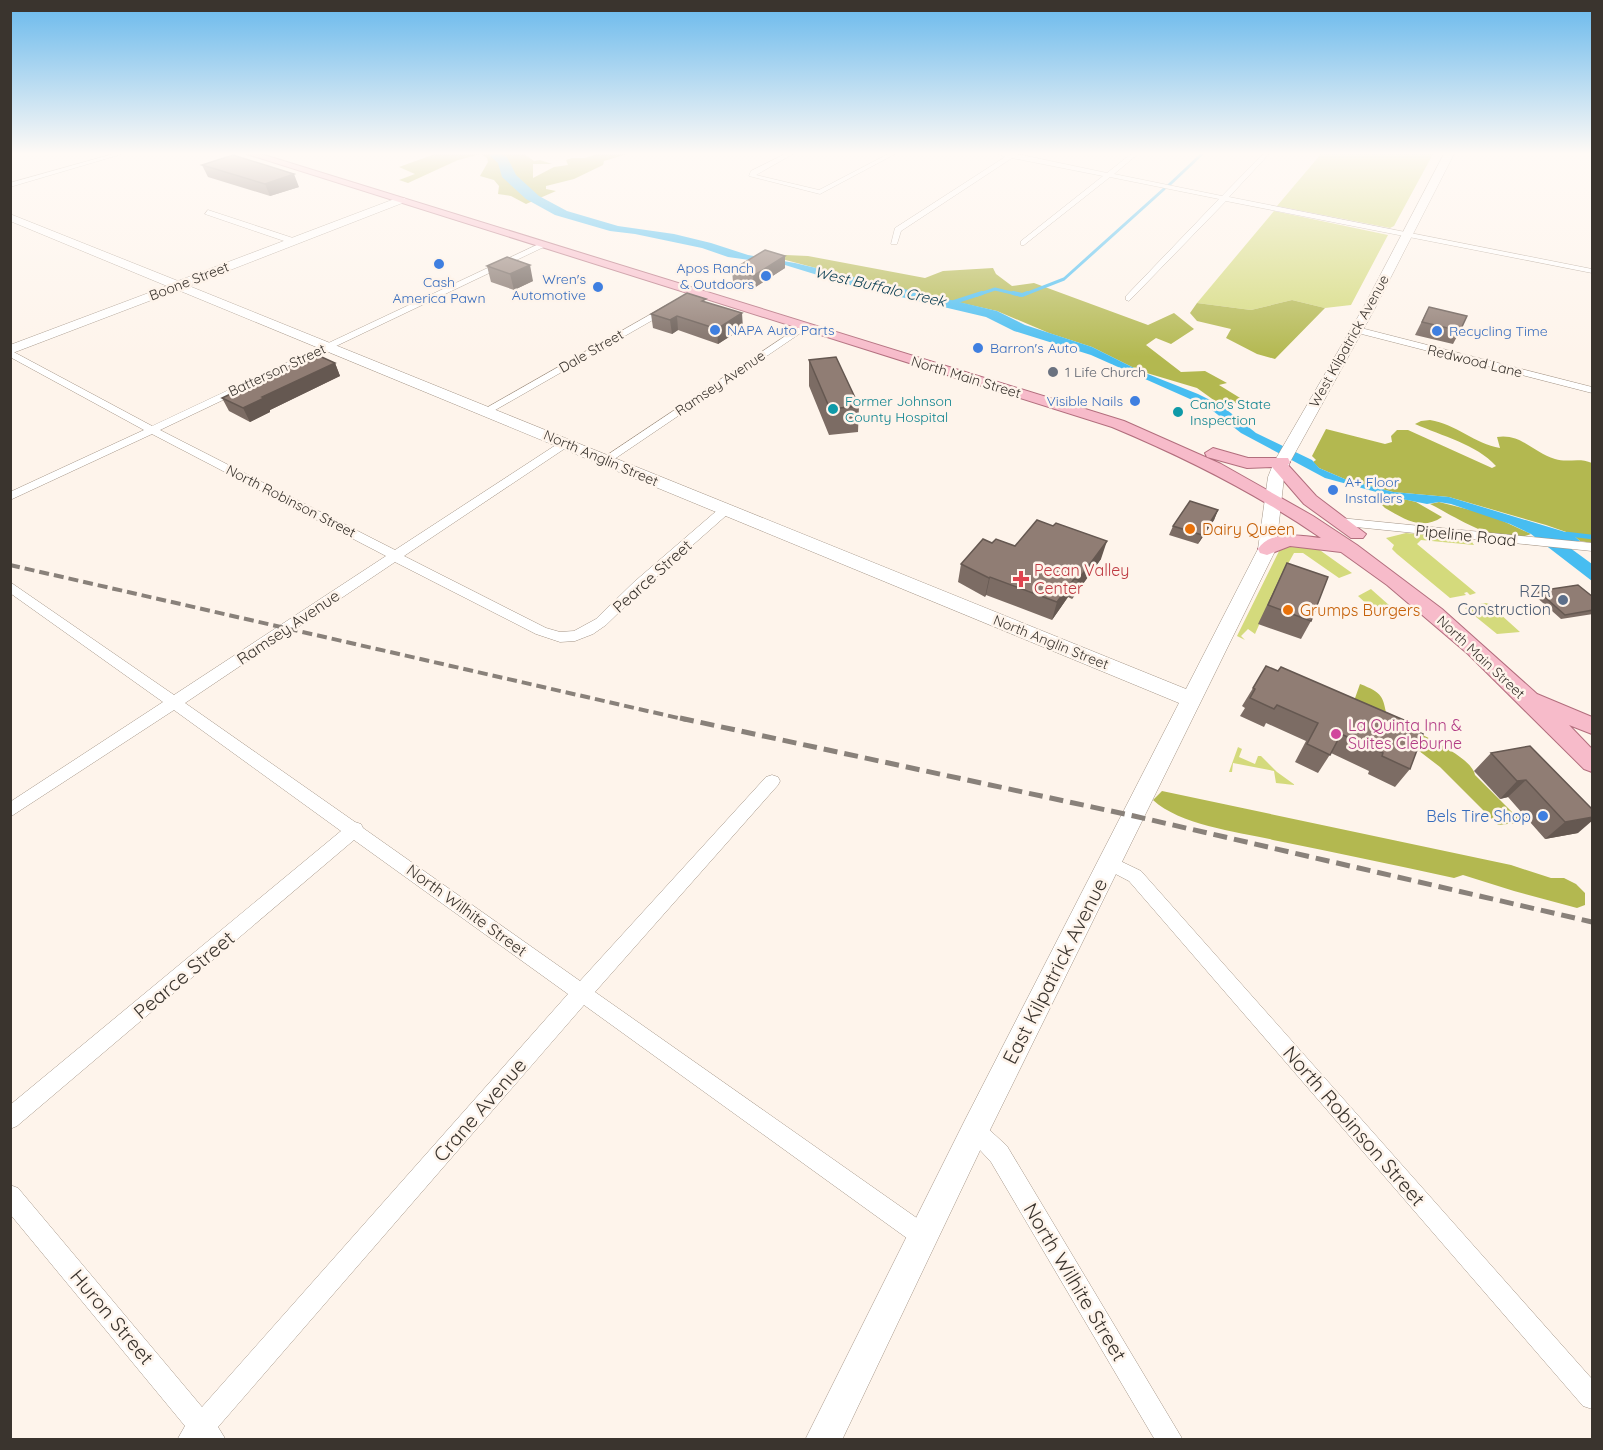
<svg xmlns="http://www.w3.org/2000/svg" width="1603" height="1450" font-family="Quicksand,sans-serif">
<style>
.green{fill:#d4da7c}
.forest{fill:#b3b850}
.water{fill:#47bdf1}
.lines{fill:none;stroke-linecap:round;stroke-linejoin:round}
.stream-far2{stroke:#47bdf1;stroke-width:3}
.stream-far1{stroke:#47bdf1;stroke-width:4}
.stream{stroke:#47bdf1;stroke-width:4.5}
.street-casing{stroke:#a59688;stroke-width:1}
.secondary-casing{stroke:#a59688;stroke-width:1}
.primary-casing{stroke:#b26e7d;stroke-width:2}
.street{fill:#fff;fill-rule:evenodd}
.secondary{fill:#fff;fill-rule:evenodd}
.primary{fill:#f7bbca;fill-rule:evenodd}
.rail-far1{stroke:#89817a;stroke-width:4;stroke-dasharray:10 5;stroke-linecap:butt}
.rail{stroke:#89817a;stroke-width:5;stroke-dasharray:14 7;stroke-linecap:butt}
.wall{fill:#7c6c64}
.shaded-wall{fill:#655851}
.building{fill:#907d74;stroke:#655851;stroke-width:1.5}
.shop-dot{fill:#3f7fe0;stroke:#fef4eb;stroke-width:2}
.worship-dot{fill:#6b7280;stroke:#fef4eb;stroke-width:2}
.culture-dot{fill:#0f9aa8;stroke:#fef4eb;stroke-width:2}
.food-dot{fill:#e8710a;stroke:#fef4eb;stroke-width:2}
.health-dot{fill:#e0444e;stroke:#fef4eb;stroke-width:2}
.service-dot{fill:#5c6f8a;stroke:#fef4eb;stroke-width:2}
.hotel-dot{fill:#d1479c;stroke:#fef4eb;stroke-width:2}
.labels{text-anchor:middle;stroke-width:5;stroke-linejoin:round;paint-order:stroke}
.far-shop-label{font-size:14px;fill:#366cbe;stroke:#fef4eb;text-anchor:start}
.far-street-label{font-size:14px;fill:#3a342e;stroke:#fef4eb}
.far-worship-label{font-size:14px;fill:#5b616d;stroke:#fef4eb;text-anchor:start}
.far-culture-label{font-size:14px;fill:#0d838f;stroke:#fef4eb;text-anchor:start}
.far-water-label{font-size:15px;font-style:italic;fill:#073c51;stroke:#fef4eb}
.food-label{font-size:16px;fill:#c56008;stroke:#fef4eb;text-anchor:start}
.street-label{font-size:16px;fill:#3a342e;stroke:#fef4eb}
.health-label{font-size:16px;fill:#be3a42;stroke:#fef4eb;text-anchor:start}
.service-label{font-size:16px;fill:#4e5e75;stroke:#fef4eb;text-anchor:end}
.hotel-label{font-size:16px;fill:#b23c85;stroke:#fef4eb;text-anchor:start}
.shop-label{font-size:16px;fill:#366cbe;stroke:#fef4eb;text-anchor:end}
.near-street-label{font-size:20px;fill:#3a342e;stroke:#fef4eb}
</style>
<rect width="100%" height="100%" fill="#fef4eb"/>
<path class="green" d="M1321 154H1433L1394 226 1390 228 1277 206Z
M1274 211 1388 235 1351 305 1325 308 1292 300 1251 310 1197 303Z
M1406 533 1470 539 1474 545 1421 540 1417 544 1476 593 1470 595 1467 592 1464 593 1466 595 1450 598 1397 554 1392 549 1394 545 1386 538Z
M1282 545 1314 546 1352 573 1339 578 1303 553H1294L1278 582 1255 634 1248 629 1241 636 1245 640 1237 636Z
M1371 589 1372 590 1398 613 1381 617 1358 596Z
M1486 603 1489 604 1520 632 1497 634 1465 608 1477 605 1484 608 1480 604Z
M1238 747 1242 749 1239 757 1255 764 1258 756H1261L1277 772 1295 785 1276 783 1274 771 1233 763 1232 772H1229Z"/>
<path class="forest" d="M435 154H524L534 161 540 160 552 164H533V178L554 167 568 165 566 160 572 158H585L597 154H627L604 161 603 165 574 179 546 186V189L556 191 526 204 511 196 498 194 499 186 494 180 480 176 488 162 487 158 481 154 458 160 408 183 399 180 415 174 399 167Z
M763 254 808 256 925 278 943 271 993 268 996 274 1012 286 1034 283 1148 325 1174 313 1194 329 1171 344 1156 338 1146 345 1181 372 1205 371 1227 383 1219 385 1245 401 1222 406 1197 388 1140 371 1092 347 1049 333 997 311 876 284Z
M1292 300 1325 308 1275 359 1257 354 1226 338 1231 329 1197 321 1190 313 1197 303 1251 310Z
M1430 420C1456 424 1475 444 1500 448L1497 437C1521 433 1534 453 1555 459 1568 463 1579 457 1592 463V543L1580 541 1572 534 1546 525 1449 497 1393 492 1347 480 1319 468 1313 462 1316 460 1312 456 1326 429 1385 444 1392 442 1391 436 1397 430H1408L1492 468 1496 466C1476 444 1442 436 1415 424L1421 421Z
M1387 495 1416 502 1442 517C1422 531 1404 519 1385 508L1380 503 1381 499Z
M1439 502 1490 515 1531 534C1498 547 1458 518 1430 504Z
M1360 684C1383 693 1383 696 1387 718 1407 728 1472 755 1475 775L1517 817V823L1498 825 1440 767 1354 701Z
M1162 791 1511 865 1551 878H1564L1576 884 1585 893V905L1577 908 1514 891 1463 875 1454 878C1396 865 1337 853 1278 841 1241 832 1181 826 1153 800Z"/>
<path class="water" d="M488 154H502L507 157 516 175 539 196 567 211 618 226 674 234 711 243 748 255 795 263 997 311 1025 325 1092 347 1140 371 1198 394 1222 406 1256 433 1312 460 1319 468 1347 480 1393 492 1449 497 1572 534 1580 541 1562 542 1592 564V581L1531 534 1510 524 1451 504 1439 502 1427 504 1402 499 1325 478 1241 433 1208 407 1091 355 1014 331 986 317 850 285 785 265 728 257 702 248 635 234 610 231 555 215 526 199 502 177 498 163Z"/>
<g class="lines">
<path class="stream-far2" d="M1169 185 1202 154
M977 295 995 289 1020 295
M1023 295 1064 279 1164 189"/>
<path class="stream-far1" d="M1013 293 1022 295 1027 293
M951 303 982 293"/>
<path class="stream" d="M1567 534 1592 537"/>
<g class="street-casing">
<path id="street" d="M113 154H122L10 187V183Z
M785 154H793L756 175 819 190 888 154H895L820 194 749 176 751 171Z
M999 154H1017L1107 173 1131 154H1138L1114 174 1222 196 1263 154H1269L1229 197 1592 269V273L1226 201 1129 301 1126 300V296L1219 199 1110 177 1024 245H1021V241L1103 176 1012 158 901 231 897 244H891L895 228 1005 157Z
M208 210 296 239 297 241 290 243 205 214Z
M541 243 548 245 160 430 395 550 562 441H570V445L404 556 546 628 560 632 574 631 596 619 634 582 721 507H729V513L644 588 606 625 593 634 575 641 560 642 536 634 395 562 185 703 355 822 361 824 363 828 580 981 766 777 772 775 778 777 780 781 778 785 595 992 931 1228 934 1236 931 1244 923 1247 915 1244 584 1005 218 1427 226 1440H177L185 1426 10 1214V1185L18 1188 202 1407 568 994 354 840 17 1126 10 1129V1105L341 831 174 710 10 817V802L163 702 10 593V582L174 695 386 556 152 434 10 500V492L144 430 10 357V350L152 426Z
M669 304 673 307 672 309 490 413 481 411Z
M805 323 810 326 808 328 610 462H602L600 460Z
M1357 327 1592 387V393L1354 332 1352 330Z
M1340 518 1592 543V551L1336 525 1334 522Z
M1110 856 1141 871 1592 1379V1409L1583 1406 1129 881 1104 868 1101 863 1104 858Z
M975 1120 982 1123 1007 1146 1183 1440H1155L991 1162 968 1137 965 1130 968 1123Z"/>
</g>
<g class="secondary-casing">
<path id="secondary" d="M1444 154H1454L1374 310 1290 462 1284 477 1276 549 985 1140 842 1440H805L965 1120 1179 703 178 290 10 354V345L167 286 10 221V214L178 281 397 198H405V202L189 286 1186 689 1258 549 1268 477 1274 462 1362 310Z"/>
</g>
<g class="primary-casing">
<path id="primary" d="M247 154H261L1124 421 1221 464 1313 516 1357 545 1442 609 1537 694 1592 717V734L1569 725 1592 749V772L1584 769 1468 654 1387 585 1341 552 1290 546 1267 555 1260 553 1258 549C1271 529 1302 536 1321 538 1256 493 1186 458 1112 427Z
M1213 448 1248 458H1288L1290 462 1288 465 1316 496 1366 534 1363 538H1351L1304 504 1272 467 1247 468 1207 457 1205 453Z"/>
</g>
<use href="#street" class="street"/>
<use href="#secondary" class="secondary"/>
<use href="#primary" class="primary"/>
<path class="rail-far1" d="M10 565 687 720"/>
<path class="rail" d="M680 718 1134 816 1592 922"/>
</g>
<path class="wall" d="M202 165 299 187 270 196 208 177Z
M487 266 533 281 514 290 491 282Z
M785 268 754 288 733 282 732 270Z
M706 302 743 328 718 344 678 330 672 334 653 328 651 314Z
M1429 307 1460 331 1453 344 1415 335Z
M809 360 859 406 858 432 829 435 809 386Z
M335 363 340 376 270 410V412L250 422 229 411 222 398Z
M1218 510 1214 520 1198 544 1169 535 1173 526Z
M992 543 1015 546 1101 559 1072 599 1068 597 1052 620 986 595 985 597 958 582 961 564Z
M1287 563 1311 621 1301 639 1258 624Z
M1538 591 1593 597V614L1561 619 1534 595Z
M1253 688 1411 729 1410 769 1395 787 1368 774 1369 771 1331 753 1318 773 1295 762 1306 741 1266 723 1264 727 1240 716 1245 708 1242 706Z
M1530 746 1578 833 1545 839 1508 797 1500 799 1474 771 1491 753Z"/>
<path class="shaded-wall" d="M294 174 299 187 270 196 265 184Z
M785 256V268L754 288 753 276Z
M530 265 533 281 514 290 510 274Z
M742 313 743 328 718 344 717 329Z
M677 316 678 330 672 334 670 320Z
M335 363 340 376 270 410V412L250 422 243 408 262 397Z
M1218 510 1214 520 1198 544 1202 535Z
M1107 541 1101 559 1072 599 1078 580Z
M990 577 986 595 985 597 989 578Z
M1074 579 1068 597 1052 620 1057 602Z
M1526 780 1508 797 1500 799 1517 781Z
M1593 817V820L1578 833 1545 839 1565 822Z"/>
<path class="building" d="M233 155 294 174 265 184 202 165Z
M765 250 785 256 753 276 732 270Z
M507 257 530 265 510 274 487 266Z
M687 293 706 299 702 301 742 313 717 329 677 316 670 320 651 314Z
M1429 307 1467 316 1460 331 1422 322Z
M315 354 335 363 262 397 264 398 243 408 222 398Z
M836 357 859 406 830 409 809 360Z
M1190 501 1218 510 1202 535 1173 526Z
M1037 520 1053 526 1056 523 1107 541 1078 580 1074 579 1057 602 990 577 989 578 961 564 983 539 992 543 996 539 1015 546Z
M1287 563 1328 577 1311 621 1268 605Z
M1578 585 1593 597V610L1565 615 1538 591Z
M1266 666 1278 671 1281 667 1413 724 1411 729 1423 734 1410 769 1382 756 1383 753 1341 734 1330 755 1307 744 1318 723 1277 705 1274 709 1250 698 1255 689 1253 688Z
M1530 746 1593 810V817L1565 822 1526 780 1517 781 1491 753Z"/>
<linearGradient id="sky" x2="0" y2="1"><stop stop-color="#67b8ec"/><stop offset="0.43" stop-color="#fffaf6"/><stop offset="1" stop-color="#fffaf6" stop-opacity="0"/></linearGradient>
<rect width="1603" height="357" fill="url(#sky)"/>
<g class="shop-dot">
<circle cx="439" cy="264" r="6"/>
<circle cx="766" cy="276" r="6"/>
<circle cx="598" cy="287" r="6"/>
<circle cx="715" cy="330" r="6"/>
<circle cx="1437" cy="331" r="6"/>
<circle cx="978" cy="348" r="6"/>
<circle cx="1135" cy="401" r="6"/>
<circle cx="1333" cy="490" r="6"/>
<circle cx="1543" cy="816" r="6"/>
</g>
<circle class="worship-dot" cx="1053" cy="372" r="6"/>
<g class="culture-dot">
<circle cx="833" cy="409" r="6"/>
<circle cx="1178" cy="412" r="6"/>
</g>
<g class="food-dot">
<circle cx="1190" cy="529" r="6"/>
<circle cx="1288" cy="610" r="6"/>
</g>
<path class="health-dot" d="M1018 570h6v6h6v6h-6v6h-6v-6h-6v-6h6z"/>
<circle class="service-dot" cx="1563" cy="600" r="6"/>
<circle class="hotel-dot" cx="1336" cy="734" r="6"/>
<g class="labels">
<g class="far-shop-label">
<text x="754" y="273" text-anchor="end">Apos Ranch<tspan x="754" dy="16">&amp; Outdoors</tspan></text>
<text x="586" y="284" text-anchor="end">Wren's<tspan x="586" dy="16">Automotive</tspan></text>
<text x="439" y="287" text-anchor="middle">Cash<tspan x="439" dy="16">America Pawn</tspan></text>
<text x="727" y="335">NAPA Auto Parts</text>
<text x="1449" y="336">Recycling Time</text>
<text x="990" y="353">Barron's Auto</text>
<text x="1123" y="406" text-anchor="end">Visible Nails</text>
<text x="1345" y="487">A+ Floor<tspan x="1345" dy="16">Installers</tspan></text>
</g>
<g class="far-street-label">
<text transform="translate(189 281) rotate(-21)" y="5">Boone Street</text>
<text transform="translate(1349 341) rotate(-61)" y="5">West Kilpatrick Avenue</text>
<text transform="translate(591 351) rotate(-30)" y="5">Dale Street</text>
<text transform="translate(1475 361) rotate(14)" y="5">Redwood Lane</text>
<text transform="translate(277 370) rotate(-25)" y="5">Batterson Street</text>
<text transform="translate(966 377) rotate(17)" y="5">North Main Street</text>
<text transform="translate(720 383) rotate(-34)" y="5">Ramsey Avenue</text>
<text transform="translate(601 458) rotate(23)" y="5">North Anglin Street</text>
<text transform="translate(291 501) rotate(27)" y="5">North Robinson Street</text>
<text transform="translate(1051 642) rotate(22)" y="5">North Anglin Street</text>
<text transform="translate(1481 657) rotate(43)" y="5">North Main Street</text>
</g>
<g class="far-worship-label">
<text x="1065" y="377">1 Life Church</text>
</g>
<g class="far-culture-label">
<text x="845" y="406">Former Johnson<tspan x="845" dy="16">County Hospital</tspan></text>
<text x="1190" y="409">Cano's State<tspan x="1190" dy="16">Inspection</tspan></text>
</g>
<g class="far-water-label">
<text transform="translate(880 287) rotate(13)" y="5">West Buffalo Creek</text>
</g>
<g class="food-label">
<text x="1202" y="535">Dairy Queen</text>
<text x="1300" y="616">Grumps Burgers</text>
</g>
<g class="street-label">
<text transform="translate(1466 535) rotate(6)" y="6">Pipeline Road</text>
<text transform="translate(652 576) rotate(-42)" y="6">Pearce Street</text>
<text transform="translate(288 627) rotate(-34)" y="6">Ramsey Avenue</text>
<text transform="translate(467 910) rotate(36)" y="6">North Wilhite Street</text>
</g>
<g class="health-label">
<text x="1034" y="576">Pecan Valley<tspan x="1034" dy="18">Center</tspan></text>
</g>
<g class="service-label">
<text x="1551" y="597">RZR<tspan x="1551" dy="18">Construction</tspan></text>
</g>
<g class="hotel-label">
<text x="1348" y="731">La Quinta Inn &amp;<tspan x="1348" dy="18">Suites Cleburne</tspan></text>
</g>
<g class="shop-label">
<text x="1531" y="822">Bels Tire Shop</text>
</g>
<g class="near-street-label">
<text transform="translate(1055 971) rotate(-63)" y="7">East Kilpatrick Avenue</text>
<text transform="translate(184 975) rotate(-40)" y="7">Pearce Street</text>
<text transform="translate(480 1110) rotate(-49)" y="7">Crane Avenue</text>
<text transform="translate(1354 1126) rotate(49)" y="7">North Robinson Street</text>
<text transform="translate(1075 1282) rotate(59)" y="7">North Wilhite Street</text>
<text transform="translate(112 1317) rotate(50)" y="7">Huron Street</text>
</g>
</g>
<rect width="1603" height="1450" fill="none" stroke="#3a342e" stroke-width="24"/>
</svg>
